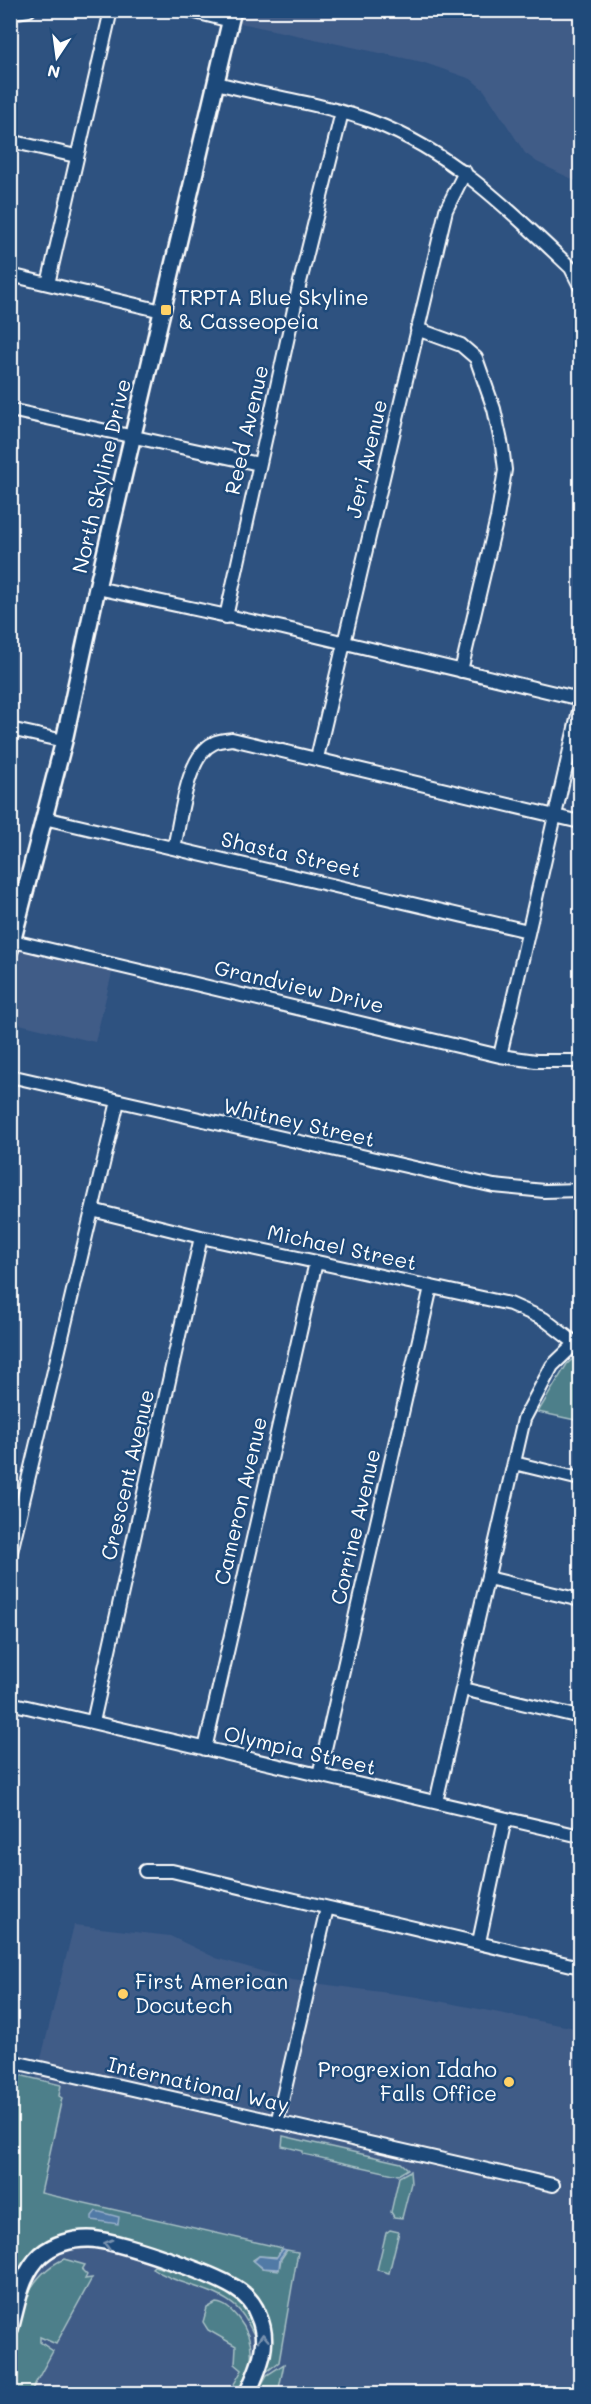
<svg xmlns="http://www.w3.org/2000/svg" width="591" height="2404" font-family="Mali,sans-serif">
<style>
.built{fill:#405c87}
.green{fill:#4e7f8a;stroke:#a6bfc4;stroke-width:1.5}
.water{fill:#517aa6;stroke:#97afca;stroke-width:1.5}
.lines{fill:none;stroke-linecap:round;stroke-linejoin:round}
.minor-casing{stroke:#fff;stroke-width:16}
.major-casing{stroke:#fff;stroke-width:20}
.minor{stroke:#1f4a7a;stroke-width:12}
.major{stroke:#1f4a7a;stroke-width:15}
.oneway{stroke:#7992af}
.poi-dot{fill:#ffd166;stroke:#1f4a7a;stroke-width:2}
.labels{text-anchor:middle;stroke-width:5;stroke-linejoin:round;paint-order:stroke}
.poi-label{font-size:21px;fill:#fff;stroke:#1f4a7a;text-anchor:start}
.street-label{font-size:21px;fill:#fff;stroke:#1f4a7a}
</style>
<rect width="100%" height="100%" fill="#2e5280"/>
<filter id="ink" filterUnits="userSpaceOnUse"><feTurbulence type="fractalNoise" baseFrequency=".0167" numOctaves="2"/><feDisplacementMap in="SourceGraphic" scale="12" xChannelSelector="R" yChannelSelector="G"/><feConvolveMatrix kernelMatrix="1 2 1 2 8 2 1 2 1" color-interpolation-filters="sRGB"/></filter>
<g filter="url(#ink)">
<path class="built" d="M233 10 580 11V183L537 162 525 153 484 90 471 79 422 62 231 21Z
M11 940 114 965 95 1042 11 1022Z
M74 1925 170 1936 216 1958 292 1980 418 1997 580 2029V2393L11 2394V2073L36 2079Z"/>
<path class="green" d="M580 1353V1421L538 1412 567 1364Z
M11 2073 61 2085 59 2096 62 2098 41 2193 282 2248 277 2257 259 2256 253 2260 262 2268 279 2270 281 2259 287 2250 298 2252 279 2362 265 2373 270 2348 255 2299 104 2238 59 2242 11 2307Z
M283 2136 401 2163 408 2169 398 2175 303 2154V2151L282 2146Z
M410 2171 411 2183 402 2218 394 2217 391 2212 399 2177Z
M390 2230 399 2232 389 2273 377 2270 386 2233Z
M64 2259 85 2265 82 2270 87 2275 85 2279 92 2278 56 2344 40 2337V2342L53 2351 30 2393 11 2394C11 2347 14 2281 64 2259Z
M154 2266C188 2277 240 2282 254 2321 256 2327 258 2332 256 2339 250 2328 246 2316 236 2307 212 2286 178 2286 152 2268Z
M216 2303C226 2304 232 2311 238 2318 257 2342 254 2368 240 2393H229L242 2370 235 2364 236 2346 208 2330 203 2322 207 2308Z
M284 2364 278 2393H257L267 2375Z"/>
<path class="water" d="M96 2211 119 2217 118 2224 92 2220V2216Z
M283 2249 286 2250 280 2258 279 2269 263 2268 254 2261 259 2256 276 2258Z"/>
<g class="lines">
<g class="minor-casing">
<path id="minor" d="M187 10 231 21
M10 13 29 10
M217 83C268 97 322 103 373 122 451 151 512 212 571 268L580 286
M10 141 76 156
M10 275 162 311
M48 284 111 10
M417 329 461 345 476 358 494 409 502 446 505 470 497 518 461 671
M10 410 259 464
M97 588 283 628 580 699
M226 617 300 282 342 112
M10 729 64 741
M317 758 446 210 465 172
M44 818 528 931
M174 847C181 820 186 755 214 743 219 740 227 740 232 739L580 822
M13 941 500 1056 536 1061H580
M500 1056 580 706
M10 1076 494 1186 544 1191 580 1190
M92 1210 201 1237 510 1304 544 1319 575 1343
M514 1463 580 1479
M10 1556 118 1101
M488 1578 580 1600
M463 1689 580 1717
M10 1703 580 1836
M93 1722 201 1237
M205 1749 316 1262
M319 1775 431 1287
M436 1802 524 1419 552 1366 580 1339
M145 1871H172L580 1967
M479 1942 505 1819
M10 2061 553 2185
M277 2123 327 1908"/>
</g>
<g class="major-casing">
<path id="major" d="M10 950 64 741 97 588 233 10
M10 2329C18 2302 20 2275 41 2255 54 2244 72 2239 88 2239 115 2239 211 2273 235 2288 245 2294 254 2304 258 2315 271 2343 259 2368 247 2394"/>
</g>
<use href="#minor" class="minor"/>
<use href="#major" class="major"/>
</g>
<defs><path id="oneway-chevron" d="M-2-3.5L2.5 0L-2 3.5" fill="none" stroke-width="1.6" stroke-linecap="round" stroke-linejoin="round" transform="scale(1.5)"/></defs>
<g class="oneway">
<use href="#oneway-chevron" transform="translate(108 2244) rotate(-165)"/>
<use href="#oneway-chevron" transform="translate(263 2338) rotate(-93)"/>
</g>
</g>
<g class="poi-dot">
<rect x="160" y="304" width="12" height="12" rx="3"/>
<circle cx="123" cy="1994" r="6"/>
<circle cx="509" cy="2082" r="6"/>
</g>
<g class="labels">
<g class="poi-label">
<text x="178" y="305">TRPTA Blue Skyline<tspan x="178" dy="24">&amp; Casseopeia</tspan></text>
<text x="135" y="1989">First American<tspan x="135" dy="24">Docutech</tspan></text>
<text x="497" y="2077" text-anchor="end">Progrexion Idaho<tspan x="497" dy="24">Falls Office</tspan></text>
</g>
<g class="street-label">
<text transform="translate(247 430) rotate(-77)" y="7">Reed Avenue</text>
<text transform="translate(367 459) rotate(-77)" y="7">Jeri Avenue</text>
<text transform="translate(102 476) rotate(-77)" y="7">North Skyline Drive</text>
<text transform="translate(291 855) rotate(13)" y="7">Shasta Street</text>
<text transform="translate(299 987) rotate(13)" y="7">Grandview Drive</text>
<text transform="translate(299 1123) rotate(13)" y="7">Whitney Street</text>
<text transform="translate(342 1248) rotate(12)" y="7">Michael Street</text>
<text transform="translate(128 1475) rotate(-77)" y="7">Crescent Avenue</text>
<text transform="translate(241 1501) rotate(-77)" y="7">Cameron Avenue</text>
<text transform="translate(356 1527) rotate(-77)" y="7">Corrine Avenue</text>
<text transform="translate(300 1751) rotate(13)" y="7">Olympia Street</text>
<text transform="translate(198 2085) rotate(13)" y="7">International Way</text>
</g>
</g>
<rect width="591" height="2404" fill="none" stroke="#1f4a7a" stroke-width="36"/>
<rect x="18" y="18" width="555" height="2368" fill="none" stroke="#fff" stroke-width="2" filter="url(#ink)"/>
<g transform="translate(57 57) rotate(193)" stroke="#1f4a7a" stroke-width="4.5" paint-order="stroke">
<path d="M0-4.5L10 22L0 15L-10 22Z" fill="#ffffff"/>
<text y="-9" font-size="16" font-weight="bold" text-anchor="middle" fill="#ffffff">N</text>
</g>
</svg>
